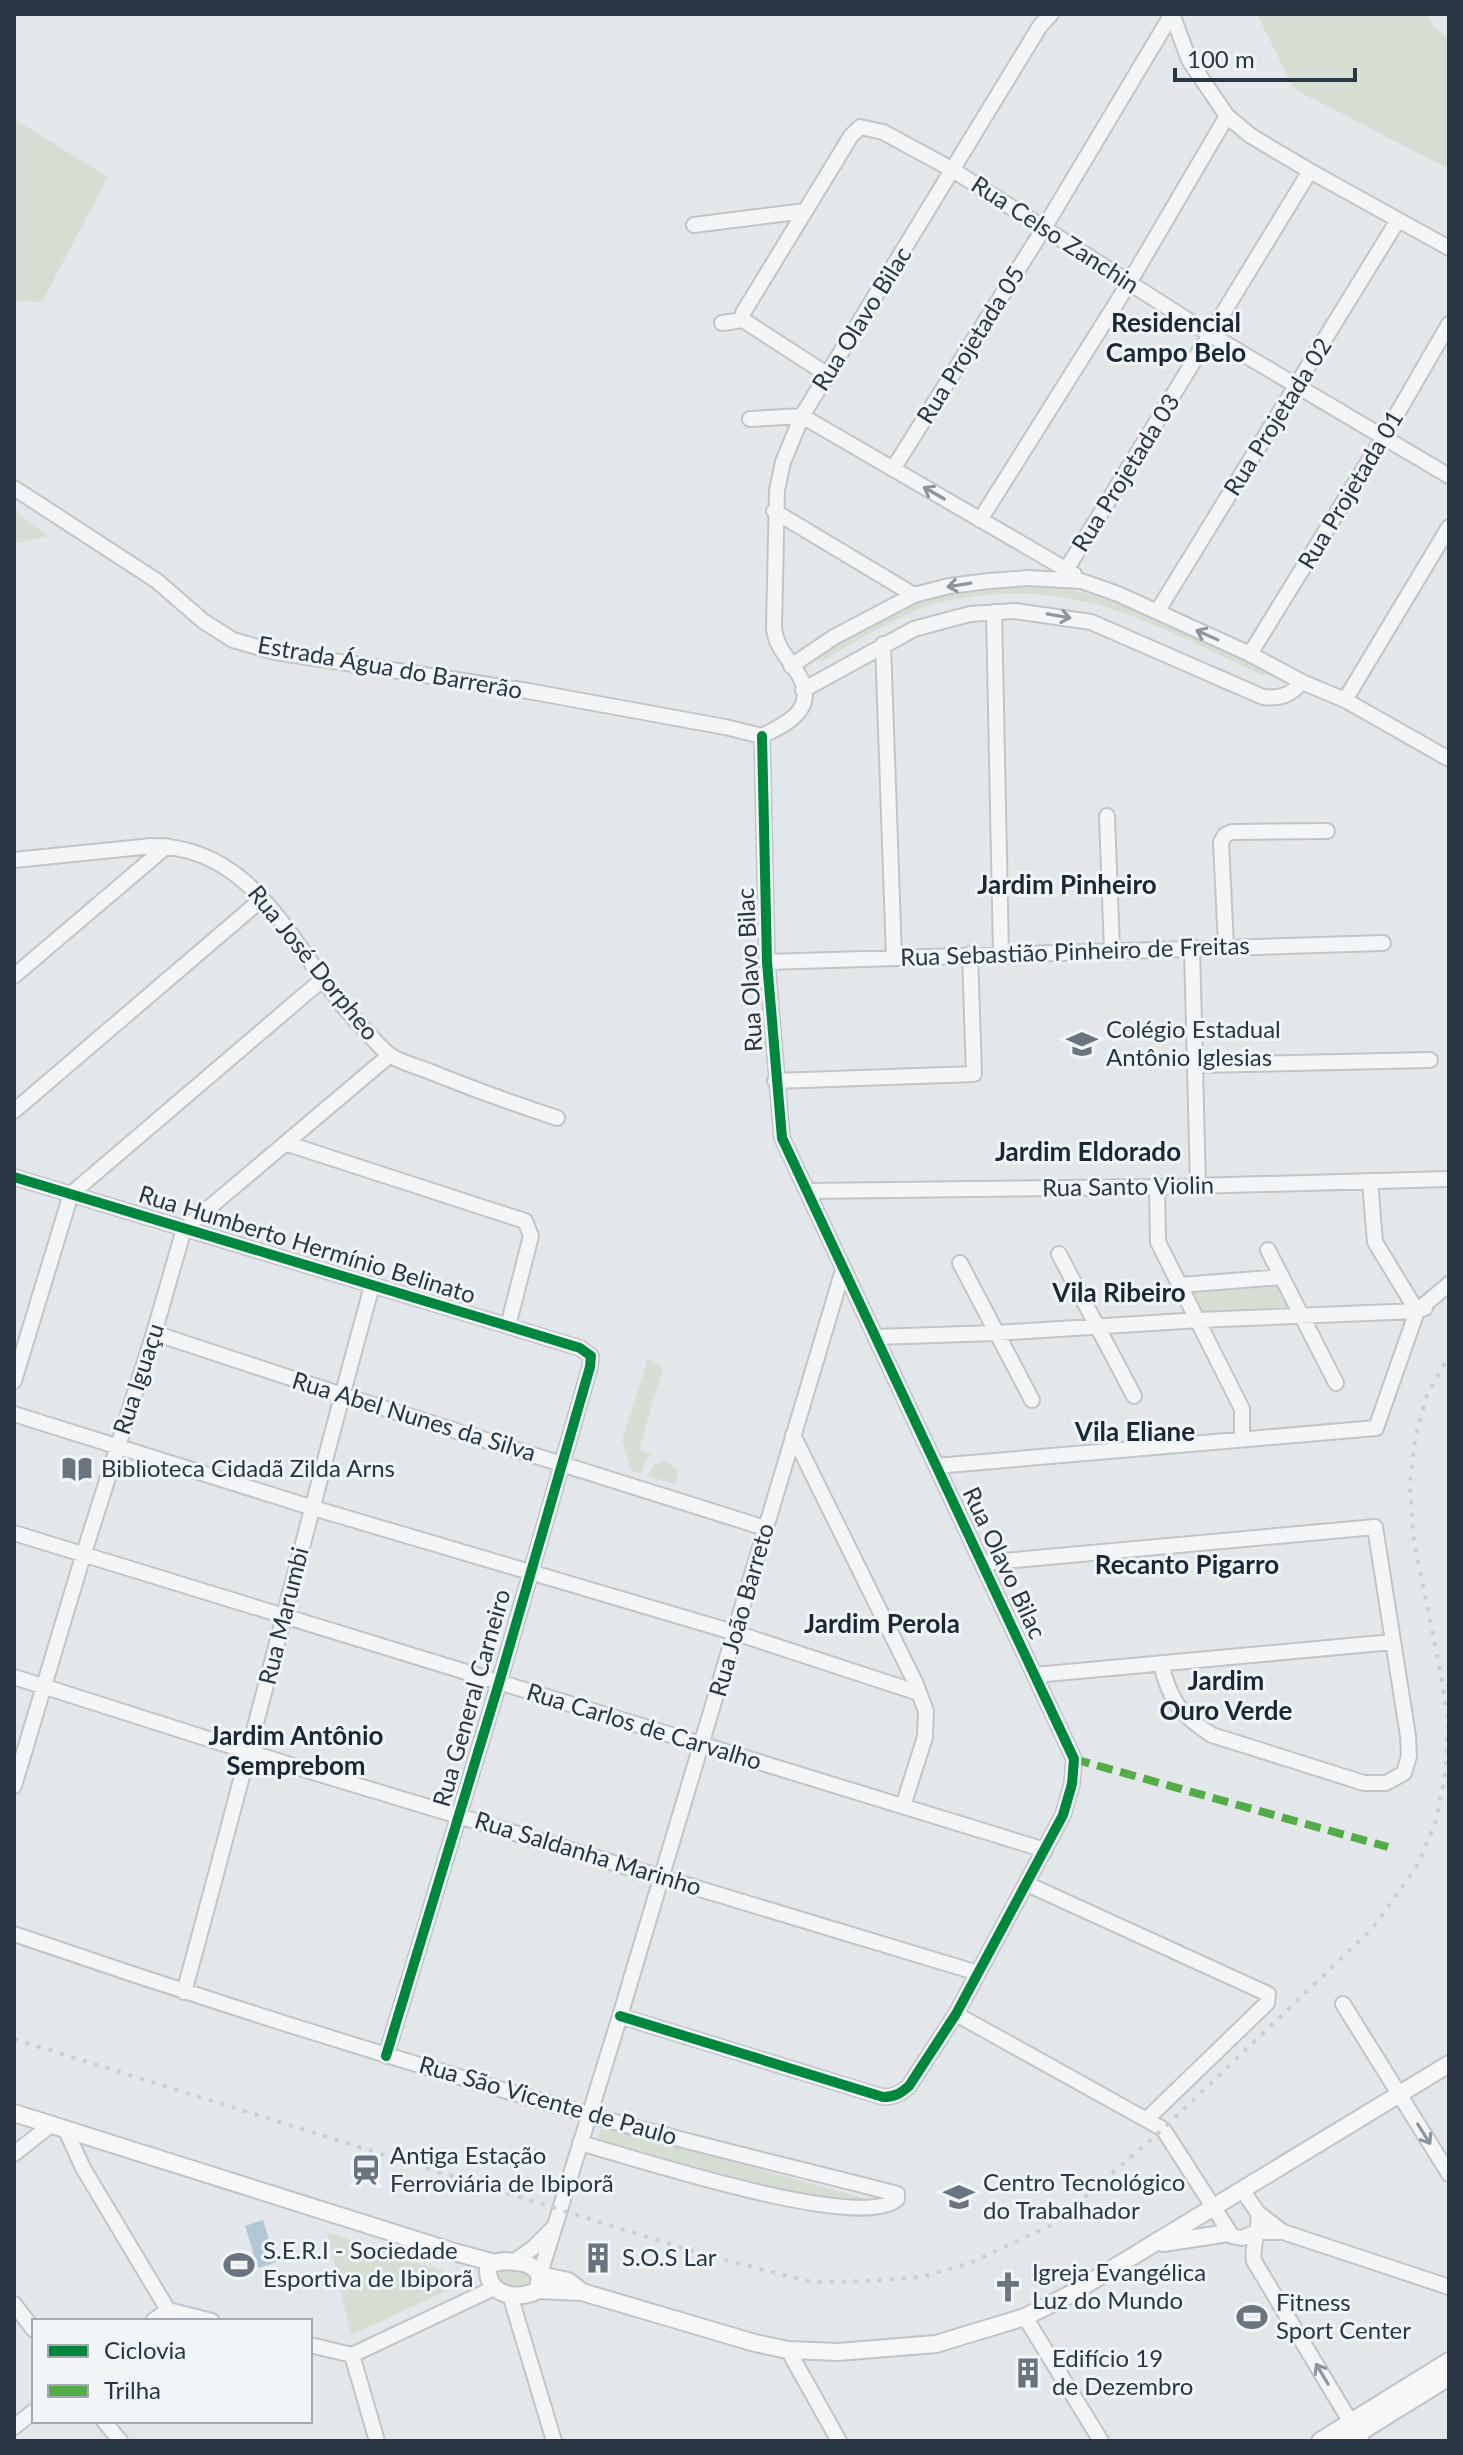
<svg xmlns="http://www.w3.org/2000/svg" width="1463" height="2455" font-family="Lato,sans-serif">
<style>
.green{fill:#d6ded4}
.water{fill:#b2c7d5}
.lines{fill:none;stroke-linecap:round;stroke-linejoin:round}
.minor-casing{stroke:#c2c5c7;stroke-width:18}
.major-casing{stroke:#c0c4c7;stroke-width:20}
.minor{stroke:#f3f5f6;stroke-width:14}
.major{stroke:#f7f7f7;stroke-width:16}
.rail{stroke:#cccfd1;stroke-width:4;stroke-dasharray:4 8;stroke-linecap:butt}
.quiet{stroke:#53ac47;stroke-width:8;stroke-dasharray:16 8;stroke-linecap:butt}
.cycleway-casing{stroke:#f2f5f8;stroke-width:15}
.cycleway{stroke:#00873e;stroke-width:10}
.oneway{stroke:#8e969d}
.labels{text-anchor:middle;stroke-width:6;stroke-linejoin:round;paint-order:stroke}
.street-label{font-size:24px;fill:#293644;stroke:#f2f5f8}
.poi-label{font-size:24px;fill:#293644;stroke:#f2f5f8;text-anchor:start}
.neighbourhood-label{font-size:26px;font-weight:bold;fill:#1b2735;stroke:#f2f5f8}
</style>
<rect width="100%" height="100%" fill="#e4e7e9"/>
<path class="green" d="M1257 14H1428L1434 27 1449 38V169L1294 89Z
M14 119 108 177 42 302 14 301Z
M14 510 48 536 14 544Z
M1026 584 1063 588 1121 602 1275 671 1276 676 1262 675C1166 631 1088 582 978 596 960 598 941 601 924 607 887 622 854 642 821 662L814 659C823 649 838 642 850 635 914 594 953 591 1026 584Z
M1277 1281 1295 1311 1205 1317 1191 1287Z
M648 1358 663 1368 639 1449 651 1455 645 1462 641 1474 631 1470 622 1441Z
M666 1461 677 1469 676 1484 648 1476 653 1465Z
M602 2126 871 2200 823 2202 596 2144Z
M327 2232 470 2280 351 2335Z
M502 2268 525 2270 533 2276 531 2286 524 2290 504 2289 495 2274Z"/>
<path class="water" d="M263 2220 276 2262 258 2268 245 2226Z"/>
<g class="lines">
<g class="minor-casing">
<path id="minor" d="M1172 14 1189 60 1227 116 1251 136 1310 171 1449 248
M694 225 805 211
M743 320V313L851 136 860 127 883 132 953 170 1211 335 1449 476
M722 323 743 320 828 375
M750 419 802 416 1074 574
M893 469 1044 228 1172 14
M14 488 157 581 203 621 233 640 275 652 528 691 725 727 762 736
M774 511 914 595
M980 520 1129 283 1227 116
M1066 570 1310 171
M994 612 1001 953
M1157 612 1398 220
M883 644 894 957
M1250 654 1383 438 1449 324
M791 666 834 637 914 595 949 586 989 581 1028 578 1081 581 1118 594 1250 654 1302 682 1345 700 1449 759
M803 690 914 629 970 614 1015 611 1091 622 1263 697C1280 699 1291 695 1302 682
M1345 700 1449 527
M762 736C786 724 817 710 800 677 790 659 776 649 774 628L777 490 783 462 802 416 1040 26 1051 14
M1107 816 1112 950
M14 860 152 846C263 846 298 965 365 1030 373 1038 382 1050 391 1056 403 1063 418 1067 431 1072 473 1089 515 1104 557 1118
M1226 946 1221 842 1225 835 1232 832 1327 831
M1192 947 1198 1186
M767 962 1383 943
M14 976 167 846
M1196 1065 1430 1060
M775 1081 974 1074 970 954
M14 1111 262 899
M288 1144 525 1221 531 1236 508 1326
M14 1177 508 1326 580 1348 591 1356 590 1367 499 1683 386 2056
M1370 1181 1375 1242 1417 1311
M1157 1187 1158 1242 1242 1409V1438
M807 1191 1157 1187 1449 1179
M1268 1250 1336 1383
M1059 1254 1134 1396
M960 1263 1032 1400
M1180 1285 1282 1277
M154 1333 342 1395 765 1528
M875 1337 996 1333 1199 1320 1417 1311 1425 1308
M14 1381 71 1194 323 979
M14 1414 310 1507 736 1633 919 1693
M793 1435 915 1682 926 1711 925 1737 903 1806
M936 1466 1376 1428 1417 1311 1449 1284
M14 1533 1045 1850
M982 1563 1375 1527 1408 1736 1409 1756 1404 1773 1386 1783H1364L1212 1735C1180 1715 1169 1699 1161 1663
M1035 1675 1393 1642
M14 1677 306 1770 978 1973
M14 1786 83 1556 154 1333 184 1229 390 1055
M1027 1884 1268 1994 1267 2003 1147 2119
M14 1934C203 1999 393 2059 586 2114 689 2143 793 2167 897 2194V2199C861 2233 632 2157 580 2143
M184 1992C249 1757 307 1521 372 1286
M1343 2004 1449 2174
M956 2014 1163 2129 1232 2236 1242 2238 1256 2232H1283
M620 2016 883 2097C895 2097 901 2093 909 2086L956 2014 1063 1815 1072 1784 1074 1759 782 1138 767 962 762 736
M65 2128 83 2168 168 2310 212 2321
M14 2154 52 2124
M1243 2191 1258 2213 1283 2232 1449 2287
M1258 2213C1261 2229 1251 2244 1254 2261L1362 2441
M513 2262 533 2248 553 2228
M540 2274 620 2016 843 1270
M510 2295 554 2441
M14 2304 34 2330
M1025 2317 1101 2441
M153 2321 168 2310
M310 2345 352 2355 494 2288
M788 2350 839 2441
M352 2355 377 2441
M104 2421 120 2441
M14 2427 34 2411"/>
</g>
<g class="major-casing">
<path id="major" d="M14 2113 454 2252 495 2263
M1163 2243 1228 2233
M505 2261C520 2262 531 2262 540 2275L538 2290C519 2301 487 2296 488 2269L492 2263Z
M540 2275 568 2281 581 2291
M538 2290 582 2292 755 2343 788 2350 838 2352 936 2344 1025 2317 1069 2295 1449 2064
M1320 2441 1449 2361
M1346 2441 1449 2377"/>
</g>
<use href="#minor" class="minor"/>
<use href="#major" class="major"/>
<path class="rail" d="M14 2039 705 2255 812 2282 869 2281 921 2277 970 2263 1054 2224 1163 2129 1373 1928 1418 1864 1436 1821 1446 1770 1448 1719 1439 1665 1413 1536 1410 1482 1415 1439 1427 1395 1449 1355"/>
<path class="quiet" d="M1074 1759 1388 1847"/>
<g class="cycleway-casing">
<path id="cycleway" d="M14 1177 508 1326 580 1348 591 1356 590 1367 499 1683 386 2056
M620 2016 883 2097C895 2097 901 2093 909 2086L956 2014 1063 1815 1072 1784 1074 1759 782 1138 767 962 762 736"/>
</g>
<use href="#cycleway" class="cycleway"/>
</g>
<defs><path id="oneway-shaft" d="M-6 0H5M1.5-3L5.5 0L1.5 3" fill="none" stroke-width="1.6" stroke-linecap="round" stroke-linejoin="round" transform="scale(2)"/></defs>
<g class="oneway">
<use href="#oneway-shaft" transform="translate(934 493) rotate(-150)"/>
<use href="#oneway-shaft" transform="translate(959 585) rotate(171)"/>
<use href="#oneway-shaft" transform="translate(1059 616) rotate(10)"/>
<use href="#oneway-shaft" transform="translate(1207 635) rotate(-156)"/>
<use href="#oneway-shaft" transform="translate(1424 2134) rotate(58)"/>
<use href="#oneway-shaft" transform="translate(1322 2374) rotate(-121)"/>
</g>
<defs>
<g id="school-bare" transform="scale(2.4)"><path d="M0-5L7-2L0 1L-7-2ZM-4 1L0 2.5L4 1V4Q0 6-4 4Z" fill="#6a747e" stroke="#f2f5f8" stroke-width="2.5" paint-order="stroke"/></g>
<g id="library-bare" transform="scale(2.4)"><path d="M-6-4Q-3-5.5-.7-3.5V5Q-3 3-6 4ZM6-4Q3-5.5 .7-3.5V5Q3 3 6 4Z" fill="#6a747e" stroke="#f2f5f8" stroke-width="2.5" paint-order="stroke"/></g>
<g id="station-bare" transform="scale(2.4)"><path d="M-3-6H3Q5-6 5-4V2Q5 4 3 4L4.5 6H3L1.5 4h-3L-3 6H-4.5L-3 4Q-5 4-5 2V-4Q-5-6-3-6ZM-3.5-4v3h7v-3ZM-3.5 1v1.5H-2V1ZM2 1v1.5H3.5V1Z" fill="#6a747e" stroke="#f2f5f8" stroke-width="2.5" paint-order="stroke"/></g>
<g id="university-bare" transform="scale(2.4)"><path d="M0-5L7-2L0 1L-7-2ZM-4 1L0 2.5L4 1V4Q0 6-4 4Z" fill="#6a747e" stroke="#f2f5f8" stroke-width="2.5" paint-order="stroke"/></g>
<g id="building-bare" transform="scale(2.4)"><path d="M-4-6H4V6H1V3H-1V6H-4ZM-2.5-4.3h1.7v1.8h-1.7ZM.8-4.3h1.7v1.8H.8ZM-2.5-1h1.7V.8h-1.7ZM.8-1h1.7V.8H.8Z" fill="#6a747e" stroke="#f2f5f8" stroke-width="2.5" paint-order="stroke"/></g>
<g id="stadium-bare" transform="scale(2.4)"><path d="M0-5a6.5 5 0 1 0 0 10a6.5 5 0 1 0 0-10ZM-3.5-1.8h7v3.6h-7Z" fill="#6a747e" stroke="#f2f5f8" stroke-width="2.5" paint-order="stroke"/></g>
<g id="church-bare" transform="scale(2.4)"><path d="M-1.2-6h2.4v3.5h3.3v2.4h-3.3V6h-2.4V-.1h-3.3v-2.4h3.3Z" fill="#6a747e" stroke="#f2f5f8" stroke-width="2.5" paint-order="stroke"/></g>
</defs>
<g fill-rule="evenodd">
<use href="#school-bare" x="1082" y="1044"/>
<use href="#library-bare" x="77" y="1469"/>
<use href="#station-bare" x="366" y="2170"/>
<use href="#university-bare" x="959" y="2197"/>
<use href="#building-bare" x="598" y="2258"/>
<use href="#stadium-bare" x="239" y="2265"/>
<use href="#church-bare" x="1008" y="2287"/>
<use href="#stadium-bare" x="1252" y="2317"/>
<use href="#building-bare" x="1028" y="2373"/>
</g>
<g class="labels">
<g class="street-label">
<text transform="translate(1055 235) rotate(33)" y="8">Rua Celso Zanchin</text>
<text transform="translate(862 319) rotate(-58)" y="8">Rua Olavo Bilac</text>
<text transform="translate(971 345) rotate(-58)" y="8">Rua Projetada 05</text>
<text transform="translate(1278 417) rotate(-58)" y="8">Rua Projetada 02</text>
<text transform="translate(1126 473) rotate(-58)" y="8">Rua Projetada 03</text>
<text transform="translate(1351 490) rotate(-59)" y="8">Rua Projetada 01</text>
<text transform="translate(390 668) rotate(10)" y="8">Estrada Água do Barrerão</text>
<text transform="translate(1075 952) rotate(-2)" y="8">Rua Sebastião Pinheiro de Freitas</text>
<text transform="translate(313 963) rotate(51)" y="8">Rua José Dorpheo</text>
<text transform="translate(750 970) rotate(-93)" y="8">Rua Olavo Bilac</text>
<text transform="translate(1128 1187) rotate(-1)" y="8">Rua Santo Violin</text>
<text transform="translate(307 1245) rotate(17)" y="8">Rua Humberto Hermínio Belinato</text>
<text transform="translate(139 1379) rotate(-72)" y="8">Rua Iguaçu</text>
<text transform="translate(414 1417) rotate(17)" y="8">Rua Abel Nunes da Silva</text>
<text transform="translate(1004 1563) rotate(65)" y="8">Rua Olavo Bilac</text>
<text transform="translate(742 1610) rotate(-74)" y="8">Rua João Barreto</text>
<text transform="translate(284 1616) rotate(-76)" y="8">Rua Marumbi</text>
<text transform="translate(472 1698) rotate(-74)" y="8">Rua General Carneiro</text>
<text transform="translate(644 1727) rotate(17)" y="8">Rua Carlos de Carvalho</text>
<text transform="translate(588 1854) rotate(17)" y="8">Rua Saldanha Marinho</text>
<text transform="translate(548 2101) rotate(16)" y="8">Rua São Vicente de Paulo</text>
</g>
<g class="poi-label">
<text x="1106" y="1038">Colégio Estadual<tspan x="1106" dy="28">Antônio Iglesias</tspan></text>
<text x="101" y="1477">Biblioteca Cidadã Zilda Arns</text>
<text x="390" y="2164">Antiga Estação<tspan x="390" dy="28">Ferroviária de Ibiporã</tspan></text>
<text x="983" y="2191">Centro Tecnológico<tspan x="983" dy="28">do Trabalhador</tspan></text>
<text x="263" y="2259">S.E.R.I - Sociedade<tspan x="263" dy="28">Esportiva de Ibiporã</tspan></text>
<text x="622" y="2266">S.O.S Lar</text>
<text x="1032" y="2281">Igreja Evangélica<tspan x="1032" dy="28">Luz do Mundo</tspan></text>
<text x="1276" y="2311">Fitness<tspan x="1276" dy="28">Sport Center</tspan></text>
<text x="1052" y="2367">Edifício 19<tspan x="1052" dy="28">de Dezembro</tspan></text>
</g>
<g class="neighbourhood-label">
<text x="1176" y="332">Residencial<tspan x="1176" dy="30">Campo Belo</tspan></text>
<text x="1067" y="894">Jardim Pinheiro</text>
<text x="1088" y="1161">Jardim Eldorado</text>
<text x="1119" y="1302">Vila Ribeiro</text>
<text x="1135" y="1441">Vila Eliane</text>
<text x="1187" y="1574">Recanto Pigarro</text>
<text x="882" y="1633">Jardim Perola</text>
<text x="1226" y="1690">Jardim<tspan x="1226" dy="30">Ouro Verde</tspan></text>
<text x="296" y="1745">Jardim Antônio<tspan x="296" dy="30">Semprebom</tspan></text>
</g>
</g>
<rect width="1463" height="2455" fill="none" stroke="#293644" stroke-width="32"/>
<rect x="32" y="2319" width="280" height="104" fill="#f2f5f8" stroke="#a2a9b0" stroke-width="2"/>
<rect x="48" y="2345" width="40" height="12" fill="#00873e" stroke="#a2a9b0" stroke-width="2"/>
<text x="104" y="2359" font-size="24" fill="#293644">Ciclovia</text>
<rect x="48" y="2385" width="40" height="12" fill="#53ac47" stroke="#a2a9b0" stroke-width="2"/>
<text x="104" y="2399" font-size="24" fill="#293644">Trilha</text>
<path d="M1175 68v12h180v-12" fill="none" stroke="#293644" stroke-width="4"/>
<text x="1187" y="68" font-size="24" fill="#293644" stroke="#f2f5f8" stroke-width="6" paint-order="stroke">100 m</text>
</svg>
